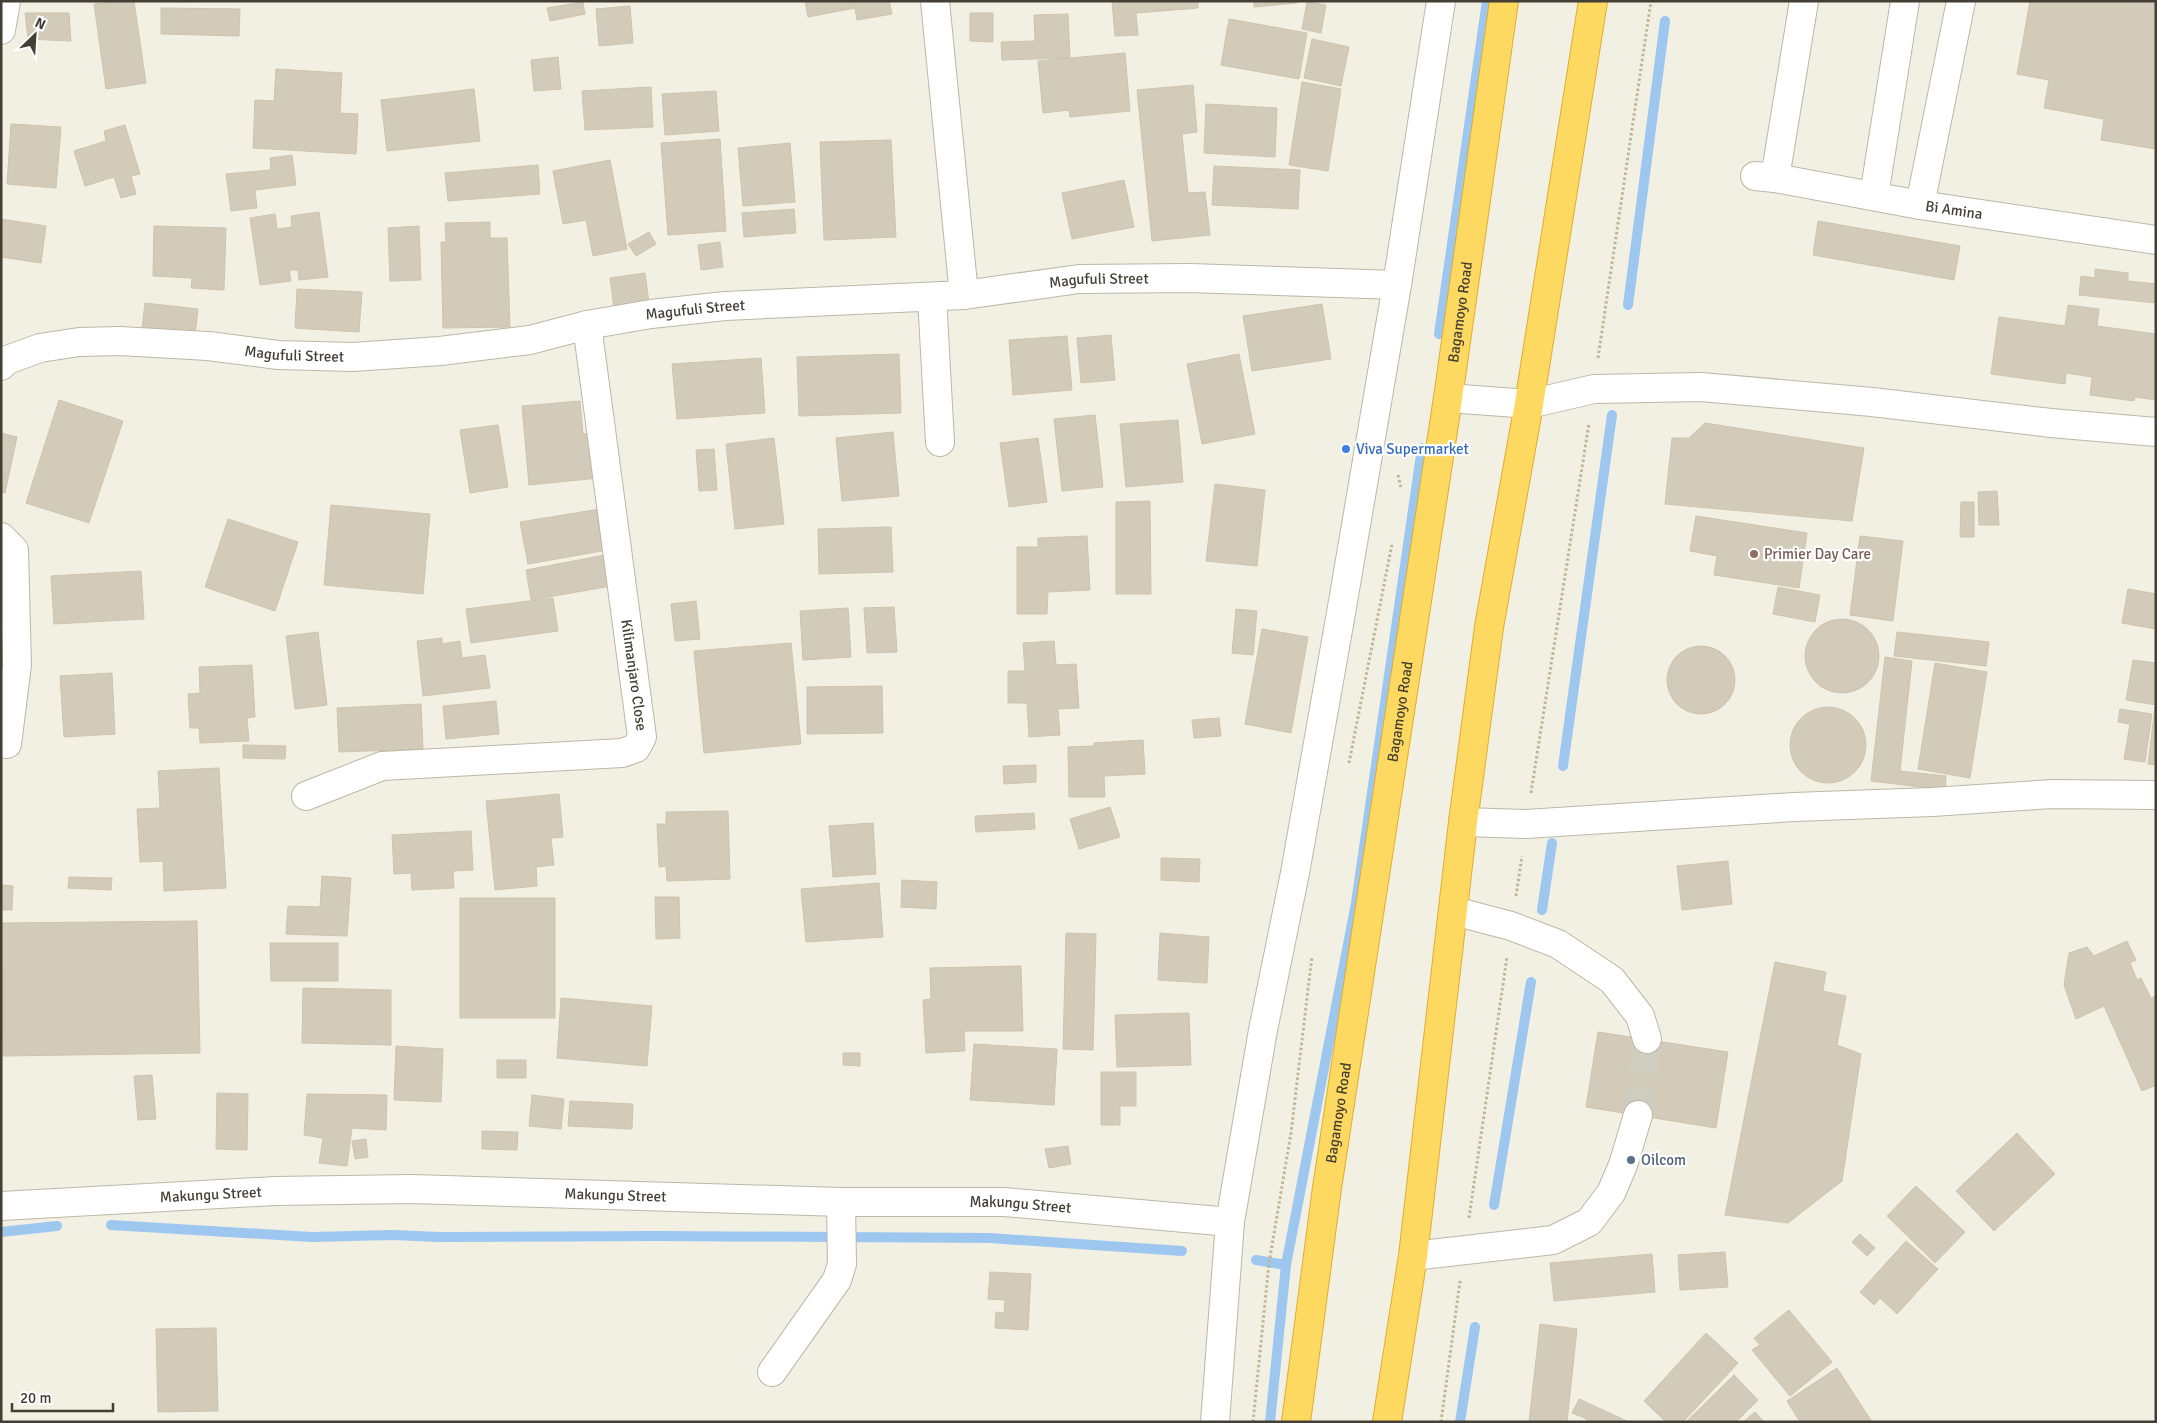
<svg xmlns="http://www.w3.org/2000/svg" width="2157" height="1423" font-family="Signika,sans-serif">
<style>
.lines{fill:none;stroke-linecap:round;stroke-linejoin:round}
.stream{stroke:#9ec7f0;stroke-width:10}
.building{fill:#d3cbb9;stroke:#cec4ac}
.minor-tunnel{stroke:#cfccc0;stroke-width:28;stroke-dasharray:28 14;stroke-linecap:butt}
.minor-casing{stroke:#bdb7a6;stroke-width:30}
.highway-casing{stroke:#ddae32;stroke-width:30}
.path{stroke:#bfb597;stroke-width:3;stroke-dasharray:2.5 2.5;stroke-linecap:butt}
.minor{stroke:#fff;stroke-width:28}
.highway{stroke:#fed962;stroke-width:28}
.shop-dot{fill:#3f7fe0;stroke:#fff;stroke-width:2}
.education-dot{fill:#8d6e63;stroke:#fff;stroke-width:2}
.service-dot{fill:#5c6f8a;stroke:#fff;stroke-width:2}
.labels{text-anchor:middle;stroke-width:4.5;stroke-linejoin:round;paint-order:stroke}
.street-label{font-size:15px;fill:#443f34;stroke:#fff}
.shop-label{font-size:15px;fill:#366cbe;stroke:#fff;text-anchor:start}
.education-label{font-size:15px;fill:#785e54;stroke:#fff;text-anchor:start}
.service-label{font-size:15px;fill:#4e5e75;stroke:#fff;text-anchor:start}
</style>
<rect width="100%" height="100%" fill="#f2efe3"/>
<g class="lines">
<path class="stream" d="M1628 305 1665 21
M1439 334 1487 1
M1563 766 1612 415
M1542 910 1552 843
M1494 1205 1531 982
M111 1225 312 1237 392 1235 440 1237 659 1236 990 1238 1182 1251
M1 1232 57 1226
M1256 1260 1286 1265
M1270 1422 1286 1265 1356 903 1422 448
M1460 1422 1475 1327"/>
</g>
<path class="building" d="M116 1H134L146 83 106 89 94 4Z
M805 1H889L892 14 857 20 855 8 808 17Z
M1112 1H1198V8L1136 13 1138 35 1115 36Z
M1254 1H1296L1297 3 1254 7Z
M2030 1H2156V149L2101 140 2104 119 2044 108 2049 80 2017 74Z
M583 2 585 14 550 21 547 8Z
M1307 2 1326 5 1321 33 1302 29Z
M630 6 633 43 599 46 596 9Z
M161 8 240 9 239 36 161 34Z
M25 13H69L71 41 28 39Z
M970 13H993V42L970 41Z
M1068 14 1070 58 1002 60 1001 42 1035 41 1034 15Z
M1229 19 1307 33 1299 79 1221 65Z
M1312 39 1349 47 1341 86 1304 78Z
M1125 53 1130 111 1070 117 1069 110 1043 113 1038 61Z
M558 57 561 89 534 91 531 60Z
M276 69 342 73 340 113 358 114 356 154 253 148 255 100 274 101Z
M1302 82 1341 89 1328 171 1289 165Z
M1193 85 1197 132 1182 134 1188 193 1205 192 1210 235 1152 241 1137 90Z
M651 87 653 127 585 130 582 91Z
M474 89 480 141 387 151 381 100Z
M716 91 719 131 665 135 662 94Z
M1206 104 1277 108 1275 157 1204 153Z
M11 124 61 127 56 188 7 184Z
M125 125 140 174 131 176 136 194 121 198 114 177 85 186 74 151 106 141 104 131Z
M720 139 726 231 668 235 661 143Z
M891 140 896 237 824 240 820 142Z
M790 143 795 202 743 206 738 148Z
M292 155 296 185 255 190 257 208 231 211 226 174 271 170 270 158Z
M610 160 627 249 593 256 586 220 563 224 553 171Z
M538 165 540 194 448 201 445 173Z
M1214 166 1300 170 1298 209 1212 205Z
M1124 180 1134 227 1072 239 1062 193Z
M794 209 796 233 744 237 742 213Z
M319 212 328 277 299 280 298 270H289L291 281 260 285 250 218 275 214 277 229 292 227 291 216Z
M1 219 46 226 41 263 1 257Z
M1818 221 1960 246 1954 280 1813 255Z
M490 222V238H507L510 327 443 328 441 242H446L445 223Z
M154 226 226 228 224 290 191 288 192 278 153 276Z
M419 226 421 280 390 281 388 228Z
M649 232 656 244 636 256 628 244Z
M720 242 723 267 701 270 698 245Z
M2095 269 2128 273V281L2156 284V303L2079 295 2081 276 2095 278Z
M645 273 649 303 614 308 610 278Z
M297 289 362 292 359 332 295 328Z
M145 303 198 309 195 335 142 328Z
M1322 304 1331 359 1252 371 1243 316Z
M2068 305 2099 309 2097 326 2156 334V400L2135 397 2134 401 2090 395 2092 377 2066 373 2065 384 1991 374 1999 317 2065 326Z
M1111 335 1115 380 1081 383 1077 338Z
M1067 336 1072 390 1013 395 1009 340Z
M899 354 901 413 799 416 797 357Z
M1239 354 1255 434 1202 444 1187 364Z
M761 358 765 413 677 419 672 364Z
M59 400 123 421 89 523 26 503Z
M580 401 583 434 594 433 599 478 529 485 522 406Z
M1095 415 1103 487 1062 491 1054 419Z
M1178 420 1183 482 1126 487 1120 424Z
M1705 423 1864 448 1852 521 1665 504 1672 438H1689Z
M498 425 508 487 470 493 460 430Z
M893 432 899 496 842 501 836 438Z
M1 433 17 437 5 493 1 492Z
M774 438 784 524 735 529 726 444Z
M1038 438 1047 502 1009 507 1000 443Z
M714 449 717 490 699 491 696 450Z
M1215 484 1265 490 1257 566 1206 561Z
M1997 491 1999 525H1979L1978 492Z
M1150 501 1151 594H1116V502Z
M1961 502H1974V537H1960Z
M331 505 430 514 423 594 324 585Z
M606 508 613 549 528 564 520 522Z
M1696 516 1807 533 1799 588 1714 575 1717 556 1690 551Z
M228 519 298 542 275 611 205 587Z
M891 527 893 572 819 574 818 529Z
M1087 536 1090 590 1048 592 1047 614H1017V547H1038V538Z
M1860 536 1903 541 1893 621 1850 615Z
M605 555 611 586 531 600 526 570Z
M141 571 144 619 54 624 51 576Z
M1778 587 1820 595 1815 622 1773 614Z
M2128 589 2156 594V629L2122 623Z
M553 598 558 631 471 643 466 609Z
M696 601 700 639 675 641 671 604Z
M894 607 897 652 867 653 864 608Z
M848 608 851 657 803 660 800 611Z
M1236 609 1257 611 1253 655 1232 653Z
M1805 656a37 37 0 1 1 74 0a37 37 0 1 1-74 0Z
M1262 629 1308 637 1291 733 1245 724Z
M318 632 327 705 295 709 286 636Z
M1897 632 1989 642 1986 666 1894 656Z
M442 638V644L460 641 462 658 485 655 490 688 423 696 417 641Z
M1054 641 1056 665 1076 664 1079 708 1058 709 1060 735 1029 737 1027 703H1008V671H1025L1023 643Z
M791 643 801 744 704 753 694 651Z
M1667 680a34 34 0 1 1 68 0a34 34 0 1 1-68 0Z
M1885 657 1912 661 1900 771 1946 776 1945 790 1871 781Z
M2133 660 2156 663V705L2126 700Z
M1935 663 1987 672 1970 778 1918 769Z
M252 665 255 717 247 718 249 741 200 743 199 728H190L188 694 200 693 199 667Z
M112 673 115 734 64 737 60 676Z
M882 686 883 733 807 734V687Z
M496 701 499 734 446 739 443 706Z
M421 704 423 749 339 752 337 708Z
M1790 745a38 38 0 1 1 76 0a38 38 0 1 1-76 0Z
M2155 707H2156V765L2148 764Z
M2120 709 2152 714 2145 762 2124 759 2130 724 2118 722Z
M1219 718 1221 736 1194 738 1192 720Z
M1143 740 1145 774 1104 776 1105 797H1069L1068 747 1094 746V743Z
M243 745 286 746 285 759 243 758Z
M1036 765V782L1004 784 1003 766Z
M219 768 226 888 164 891 163 861 140 862 137 809 160 808 158 771Z
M559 794 563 837 551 838 554 865 536 867 537 886 495 890 486 801Z
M1110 807 1120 837 1079 849 1070 819Z
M728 811 730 879 667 881 666 866 659 867 657 824H666V812Z
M1034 813 1035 829 976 832 975 816Z
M873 823 876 874 833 877 829 826Z
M471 831 473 870 453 871 454 888 412 890 411 873 394 874 392 835Z
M1161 858 1200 859 1199 882 1161 880Z
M1728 861 1732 904 1682 910 1677 866Z
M322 876 351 878 347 936 286 934 288 906 320 907Z
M69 877 112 878 111 890 68 888Z
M902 880 937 882 936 909 901 907Z
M879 883 883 937 806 942 801 889Z
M1 885 13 886 12 910H1Z
M655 897H679L680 938 656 939Z
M460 898H555V1018H460Z
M197 921 200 1053 3 1056 1 923Z
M1066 933 1096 934 1093 1050 1063 1049Z
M1160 933 1209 937 1207 983 1158 980Z
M2127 941 2136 960 2130 963 2137 980 2141 978 2151 998 2156 996V1085L2142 1091 2104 1006 2076 1019 2064 985 2069 953 2087 947 2094 956Z
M270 943H338V981H271Z
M1775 962 1826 972 1823 991 1846 996 1837 1045 1861 1054 1842 1181 1788 1223 1725 1215Z
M1021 966 1023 1031H964L965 1051 926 1053 923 1000 931 999 930 968Z
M303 988 391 990V1045L302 1043Z
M561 998 652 1006 647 1066 557 1058Z
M1189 1013 1191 1065 1117 1067 1115 1015Z
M1598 1032 1728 1052 1716 1128 1586 1107Z
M974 1044 1057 1049 1054 1105 970 1100Z
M396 1046 443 1049 441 1102 394 1100Z
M843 1053H860V1066L843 1065Z
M497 1060H526V1078H497Z
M1101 1072H1136V1106H1120V1125H1101Z
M152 1075 156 1119 138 1120 134 1076Z
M217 1093 248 1094 247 1150 216 1149Z
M307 1094 387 1095 386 1130 352 1128 347 1166 319 1163 323 1138 304 1135Z
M532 1095 564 1099 561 1129 529 1126Z
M570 1101 633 1104 632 1129 568 1126Z
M482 1131 518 1132 517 1150 482 1149Z
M2017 1133 2055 1174 1994 1231 1956 1191Z
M366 1139 368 1157 355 1159 352 1141Z
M1068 1146 1071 1164 1049 1168 1045 1149Z
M1916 1186 1965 1232 1935 1263 1887 1216Z
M1860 1234 1875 1248 1867 1256 1852 1242Z
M1906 1241 1938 1269 1897 1314 1880 1298 1874 1305 1860 1292Z
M1725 1252 1728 1287 1680 1290 1678 1255Z
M1652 1254 1655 1292 1554 1301 1550 1263Z
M990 1272 1031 1274 1028 1330 995 1328 996 1312 1004 1313 1005 1300 988 1299Z
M1789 1310 1832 1362 1790 1396 1752 1350 1760 1345 1754 1338Z
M1540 1324 1577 1329 1567 1422H1529Z
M216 1328 218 1411 158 1412 156 1329Z
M1706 1333 1738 1363 1683 1422H1666L1644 1401Z
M1837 1368 1872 1422H1800L1787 1401Z
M1734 1375 1758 1400 1736 1422H1686Z
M1579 1399 1629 1422H1585L1587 1419 1572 1413Z
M1755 1412 1764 1422H1743Z"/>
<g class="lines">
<path class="minor-tunnel" d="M1638 1115 1647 1039"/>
<g class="minor-casing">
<g id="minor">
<path d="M935 1 964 295"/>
<path d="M1 30 6 1"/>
<path id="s1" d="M1755 176 1775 178 1920 205 2156 240"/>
<path d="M1775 178 1804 1"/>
<path d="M1874 196 1905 1"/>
<path d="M1920 205 1961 1"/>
<path d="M932 297 940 442"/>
<path id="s2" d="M1 366 7 360 40 348 79 342 120 341 208 346 278 355 353 357 440 351 530 340 587 325 651 314 725 306 964 295 1079 279 1189 278 1397 285"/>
<path d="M1448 398 1529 404 1594 389 1701 387 1872 402 2051 423 2156 432"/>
<path d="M1 537 14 550 17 665 7 744"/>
<path d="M306 796 382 766 622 753 636 748 642 737 587 325"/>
<path d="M1463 822 1526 824 1794 807 1932 802 2052 794 2156 795"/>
<path d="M1454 911 1511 926 1558 944 1612 980 1640 1016 1647 1039"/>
<path id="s3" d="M1 1206 275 1191 412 1189 841 1202H1004L1230 1222"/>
<path d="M1413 1256 1553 1240 1589 1222 1611 1193 1623 1165 1638 1115"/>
<path d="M772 1372 837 1280 842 1264 841 1202"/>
<path d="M1215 1422 1230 1222 1263 1030 1295 873 1341 613 1397 285 1441 1"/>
</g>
</g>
<g class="highway-casing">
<g id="highway">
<path id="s4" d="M1296 1422 1327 1188 1448 398 1504 1"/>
<path d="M1387 1422 1413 1256 1463 822 1489 627 1529 404 1593 1"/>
</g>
</g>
<path class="path" d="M1598 358 1651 1
M1398 475 1401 488
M1349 763 1392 544
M1531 793 1589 423
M1516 896 1522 856
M1469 1218 1507 957
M1253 1422 1269 1263 1291 1133 1312 956
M1441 1422 1460 1281"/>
<use href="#minor" class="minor"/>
<use href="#highway" class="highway"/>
</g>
<circle class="shop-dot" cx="1346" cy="449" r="5"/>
<circle class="education-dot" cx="1754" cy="554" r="5"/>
<circle class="service-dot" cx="1631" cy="1160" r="5"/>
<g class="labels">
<g class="street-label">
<text dy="5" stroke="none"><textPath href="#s1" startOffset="202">Bi Amina</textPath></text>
<text dy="5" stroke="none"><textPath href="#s2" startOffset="1109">Magufuli Street</textPath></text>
<text dy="5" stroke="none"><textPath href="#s2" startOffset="704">Magufuli Street</textPath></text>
<text dy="5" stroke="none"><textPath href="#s4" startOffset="1122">Bagamoyo Road</textPath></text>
<text dy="5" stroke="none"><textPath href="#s2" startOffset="299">Magufuli Street</textPath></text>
<text transform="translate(634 675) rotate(82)" y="5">Kilimanjaro Close</text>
<text dy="5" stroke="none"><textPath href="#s4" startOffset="718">Bagamoyo Road</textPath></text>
<text dy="5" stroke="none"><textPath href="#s4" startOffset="312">Bagamoyo Road</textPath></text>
<text dy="5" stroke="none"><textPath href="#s3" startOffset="210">Makungu Street</textPath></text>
<text dy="5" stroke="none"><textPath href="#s3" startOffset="615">Makungu Street</textPath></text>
<text dy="5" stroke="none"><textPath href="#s3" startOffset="1020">Makungu Street</textPath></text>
</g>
<g class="shop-label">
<text x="1356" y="454">Viva Supermarket</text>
</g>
<g class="education-label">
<text x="1764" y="559">Primier Day Care</text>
</g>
<g class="service-label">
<text x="1641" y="1165">Oilcom</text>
</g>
</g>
<rect width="2157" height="1423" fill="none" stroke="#443f34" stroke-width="5"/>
<g transform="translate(35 35) rotate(25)" stroke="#ffffff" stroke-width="4" paint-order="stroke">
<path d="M0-4L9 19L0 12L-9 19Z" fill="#443f34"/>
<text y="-8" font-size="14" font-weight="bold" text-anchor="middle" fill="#443f34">N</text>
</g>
<path d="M12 1403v8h101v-8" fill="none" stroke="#443f34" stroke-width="2.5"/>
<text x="20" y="1403" font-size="15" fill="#443f34" stroke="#ffffff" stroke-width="4" paint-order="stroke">20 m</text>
</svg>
